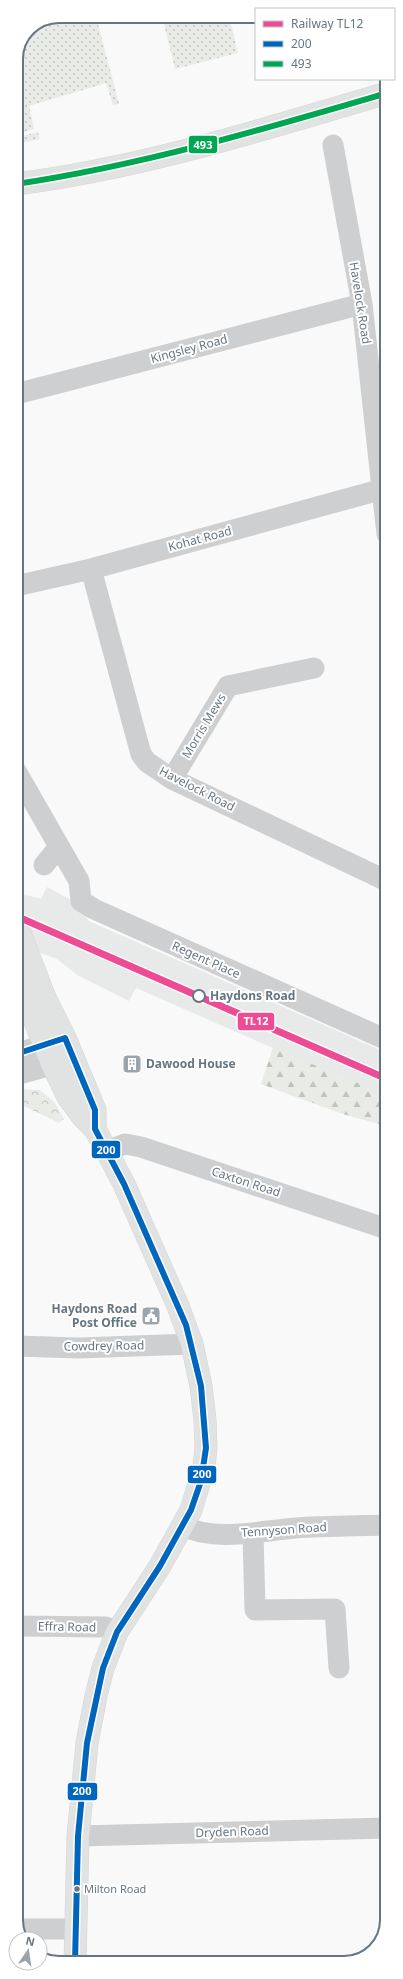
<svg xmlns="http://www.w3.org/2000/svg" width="403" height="1979" font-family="'Noto Sans',sans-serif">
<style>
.built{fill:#e8e9e9}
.forest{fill:url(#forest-firs)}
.park{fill:url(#park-crowns)}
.garden{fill:url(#garden-dots)}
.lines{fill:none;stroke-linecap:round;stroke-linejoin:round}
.major-casing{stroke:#d5d6d7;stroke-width:23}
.minor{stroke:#cecfd0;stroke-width:21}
.major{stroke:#e1e2e2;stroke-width:22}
.bus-1-casing{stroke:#fff;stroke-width:9}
.bus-2-casing{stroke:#fff;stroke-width:9}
.bus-1{stroke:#0065bd;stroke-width:6}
.bus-2{stroke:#00a651;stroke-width:6}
.rail-1-casing{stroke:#fff;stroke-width:10}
.rail-1{stroke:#ee4b95;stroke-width:7}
.stop-dot{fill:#fff;stroke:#657683;stroke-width:2}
.bus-dot{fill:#657683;stroke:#fff;stroke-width:1.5}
.labels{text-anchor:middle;stroke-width:4;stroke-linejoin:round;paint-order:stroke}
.bus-label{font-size:11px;fill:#657683;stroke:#fff;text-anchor:start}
.street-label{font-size:12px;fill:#657683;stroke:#fff}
.stop-label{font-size:12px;font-weight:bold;fill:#657683;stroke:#fff;text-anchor:start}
.poi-label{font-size:12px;font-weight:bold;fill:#657683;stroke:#fff;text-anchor:start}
.rim{fill:none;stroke:#657683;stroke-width:2}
.line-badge{stroke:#fff;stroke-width:1.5}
.badge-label{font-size:11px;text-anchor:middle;font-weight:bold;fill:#fff}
</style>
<defs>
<pattern id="forest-firs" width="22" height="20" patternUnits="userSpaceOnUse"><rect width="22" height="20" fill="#e8ebe6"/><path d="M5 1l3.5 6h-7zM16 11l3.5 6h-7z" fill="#c0c3c0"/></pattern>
<pattern id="park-crowns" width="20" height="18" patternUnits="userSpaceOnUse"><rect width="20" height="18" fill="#e8ebe6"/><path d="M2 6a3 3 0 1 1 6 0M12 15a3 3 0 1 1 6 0" fill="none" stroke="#c0c3c0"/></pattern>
<pattern id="garden-dots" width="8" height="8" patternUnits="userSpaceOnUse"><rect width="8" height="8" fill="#e8ebe6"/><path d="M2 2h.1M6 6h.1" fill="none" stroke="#c0c3c0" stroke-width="1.8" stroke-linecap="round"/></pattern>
</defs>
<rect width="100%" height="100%" fill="#f9f9f9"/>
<path class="built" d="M47 887 71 900 89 921 387 1053V1126L343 1114 261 1084 273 1048 136 988 129 1001 77 975 57 959 16 944V892L41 899Z"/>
<path class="forest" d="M273 1048 387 1095V1126L343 1114 261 1084Z"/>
<path class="park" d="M16 1089 40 1090 55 1103 64 1119 59 1123 16 1102Z"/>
<path class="garden" d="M59 16H96L119 104 113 105 106 83 29 106 34 129 18 134 16 125V58L29 28Z
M162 16H229L238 53 175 69Z
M38 132 40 139 16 144V137Z"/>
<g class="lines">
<g class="major-casing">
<path id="major" d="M16 184C142 168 265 129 387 93
M16 923 45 998 65 1038 95 1110V1129
M16 975 53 1066 68 1097 83 1117 95 1129 124 1184 178 1306 192 1344 201 1386 205 1420 206 1448 204 1467 191 1510 160 1566 117 1632 103 1668 96 1696 87 1743 78 1836 75 1963"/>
</g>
<path class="minor" d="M333 145 362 304 387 534
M16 394 362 304
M91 569 141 754 147 762 172 779 387 881
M16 586 91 569 383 489
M16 771 79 881 81 901 94 909 387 1040
M172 779 228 686 314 668
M44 865 59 847
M16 1054 61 1039
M16 1075 70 1060
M106 1151 125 1144 141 1147 387 1229
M16 1346 79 1348 192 1344
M183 1526C214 1542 261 1531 295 1528 325 1526 356 1526 387 1525
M253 1534 255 1610 335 1609 339 1668
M16 1626 106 1627 117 1632
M78 1836 387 1828
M18 1929H76"/>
<use href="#major" class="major"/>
<g class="bus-1-casing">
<path id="bus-1" d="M16 1054 65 1038 95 1110V1129L124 1184 186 1325 201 1386 206 1448 201 1481 191 1510 160 1566 117 1632 103 1668 87 1743 78 1836 75 1963"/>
</g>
<g class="bus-2-casing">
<path id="bus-2" d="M16 184C143 165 264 129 387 93"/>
</g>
<use href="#bus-1" class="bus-1"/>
<use href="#bus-2" class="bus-2"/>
<g class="rail-1-casing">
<path id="rail-1" d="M16 916 387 1079"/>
</g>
<use href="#rail-1" class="rail-1"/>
</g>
<defs>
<g id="building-square" transform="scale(1)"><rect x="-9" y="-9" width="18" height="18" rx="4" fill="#99a4ac" stroke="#fff"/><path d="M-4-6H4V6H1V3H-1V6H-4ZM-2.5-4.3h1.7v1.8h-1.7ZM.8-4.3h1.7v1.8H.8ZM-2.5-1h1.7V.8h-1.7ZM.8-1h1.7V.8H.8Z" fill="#fff"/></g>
<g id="civic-square" transform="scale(1)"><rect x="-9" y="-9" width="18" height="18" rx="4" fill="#99a4ac" stroke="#fff"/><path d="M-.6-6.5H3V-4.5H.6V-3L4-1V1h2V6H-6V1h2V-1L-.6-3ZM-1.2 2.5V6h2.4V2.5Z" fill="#fff"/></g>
</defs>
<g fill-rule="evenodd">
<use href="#building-square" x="132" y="1064"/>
<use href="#civic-square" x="151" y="1316"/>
</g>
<circle class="stop-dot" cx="199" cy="996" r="6"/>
<circle class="bus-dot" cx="77" cy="1889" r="3.5"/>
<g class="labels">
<g class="bus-label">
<text x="84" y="1893">Milton Road</text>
</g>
<g class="street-label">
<text transform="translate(360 303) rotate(81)" y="4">Havelock Road</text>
<text transform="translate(189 349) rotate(-15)" y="4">Kingsley Road</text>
<text transform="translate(200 539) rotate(-15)" y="4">Kohat Road</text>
<text transform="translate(204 726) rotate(-59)" y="4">Morris Mews</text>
<text transform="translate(197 789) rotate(27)" y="4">Havelock Road</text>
<text transform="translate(206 960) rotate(24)" y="4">Regent Place</text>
<text transform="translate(246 1182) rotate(18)" y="4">Caxton Road</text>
<text transform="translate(104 1346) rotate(-1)" y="4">Cowdrey Road</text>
<text transform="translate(284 1530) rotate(-4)" y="4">Tennyson Road</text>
<text transform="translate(67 1627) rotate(1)" y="4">Effra Road</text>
<text transform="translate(232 1832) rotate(-2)" y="4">Dryden Road</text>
</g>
<g class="stop-label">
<text x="210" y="1000">Haydons Road</text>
</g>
<g class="poi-label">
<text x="146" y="1068">Dawood House</text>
<text x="137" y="1313" text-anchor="end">Haydons Road<tspan x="137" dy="14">Post Office</tspan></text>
</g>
</g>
<path d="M0 0H403V1979H0ZM59 23H344A36 36 0 0 1 380 59V1920A36 36 0 0 1 344 1956H59A36 36 0 0 1 23 1920V59A36 36 0 0 1 59 23Z" fill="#fff" fill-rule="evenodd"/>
<path class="rim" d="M59 23H344A36 36 0 0 1 380 59V1920A36 36 0 0 1 344 1956H59A36 36 0 0 1 23 1920V59A36 36 0 0 1 59 23Z"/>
<g class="line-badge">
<rect x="188" y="135" width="30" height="19" rx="4" fill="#00a651"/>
<rect x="237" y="1012" width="38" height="19" rx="4" fill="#ee4b95"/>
<rect x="91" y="1140" width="30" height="19" rx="4" fill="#0065bd"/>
<rect x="187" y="1465" width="30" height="19" rx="4" fill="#0065bd"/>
<rect x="67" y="1782" width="31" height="19" rx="4" fill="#0065bd"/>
</g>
<g class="badge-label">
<text x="203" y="149">493</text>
<text x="256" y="1025">TL12</text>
<text x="106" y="1154">200</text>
<text x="202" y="1478">200</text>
<text x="82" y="1795">200</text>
</g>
<rect x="255" y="8" width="140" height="72" fill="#ffffff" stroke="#c1c8cd"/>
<rect x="263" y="21" width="20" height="6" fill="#ee4b95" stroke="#c1c8cd"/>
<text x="291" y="28" font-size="12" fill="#657683">Railway TL12</text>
<rect x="263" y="41" width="20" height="6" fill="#0065bd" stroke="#c1c8cd"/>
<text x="291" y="48" font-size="12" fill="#657683">200</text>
<rect x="263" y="61" width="20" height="6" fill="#00a651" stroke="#c1c8cd"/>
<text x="291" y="68" font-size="12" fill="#657683">493</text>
<g transform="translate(28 1951) rotate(13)"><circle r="19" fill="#ffffff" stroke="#c1c8cd"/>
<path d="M0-3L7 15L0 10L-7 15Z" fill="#99a4ac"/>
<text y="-6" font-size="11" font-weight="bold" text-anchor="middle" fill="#657683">N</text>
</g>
</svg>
